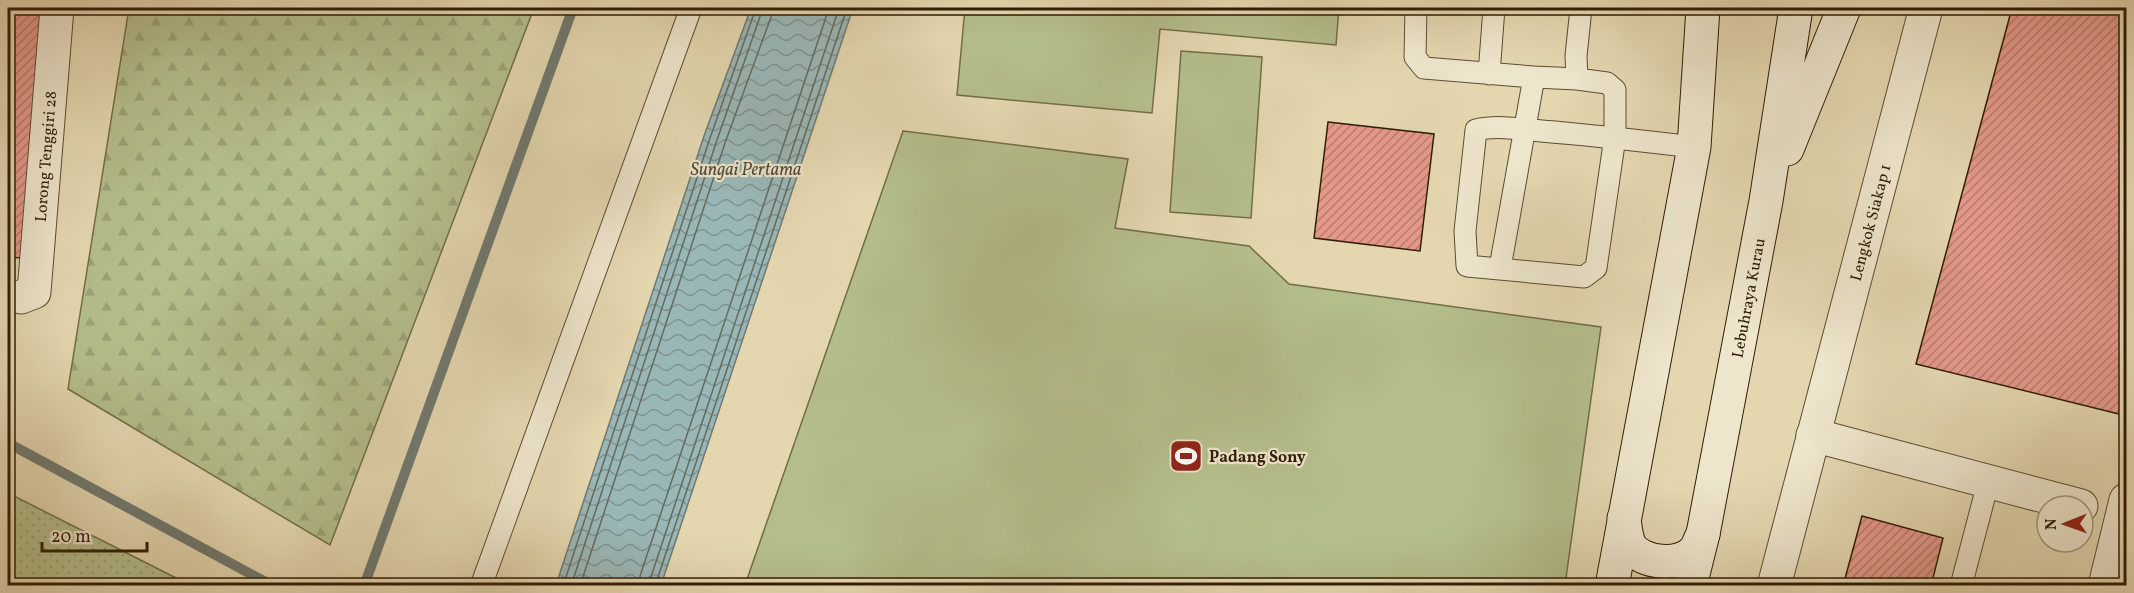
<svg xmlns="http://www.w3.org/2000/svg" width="2134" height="593" font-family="Vollkorn,serif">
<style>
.grass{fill:url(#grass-dots);stroke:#726e48;stroke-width:1.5}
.forest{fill:url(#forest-firs);stroke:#726e48;stroke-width:1.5}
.garden{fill:#b4be8b;stroke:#726e48;stroke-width:1.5}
.water{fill:url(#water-waves);stroke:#707970;stroke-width:1.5}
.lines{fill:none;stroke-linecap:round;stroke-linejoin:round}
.shore{stroke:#656a5e;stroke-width:1.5}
.stream{stroke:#707970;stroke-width:10}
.building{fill:url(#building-hatch);stroke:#301d06;stroke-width:1.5}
.lane-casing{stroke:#5d4c30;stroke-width:23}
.street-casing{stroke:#5d4c30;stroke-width:35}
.secondary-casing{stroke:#301d06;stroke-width:35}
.lane{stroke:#ede5cc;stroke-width:21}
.street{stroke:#ede5cc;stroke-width:33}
.secondary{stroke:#ede5cc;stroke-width:33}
.labels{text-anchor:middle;stroke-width:4.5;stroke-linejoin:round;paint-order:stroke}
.street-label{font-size:16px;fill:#301d06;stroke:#ede5cc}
.poi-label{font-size:16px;font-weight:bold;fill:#301d06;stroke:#ede5cc;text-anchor:start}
.water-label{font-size:18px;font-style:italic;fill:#504b3b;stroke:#ede5cc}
</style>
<defs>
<pattern id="grass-dots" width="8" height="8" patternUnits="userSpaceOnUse" patternTransform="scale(1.5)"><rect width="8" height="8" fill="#b4be8b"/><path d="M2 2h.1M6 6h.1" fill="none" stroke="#9ba376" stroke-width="1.8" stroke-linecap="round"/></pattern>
<pattern id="forest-firs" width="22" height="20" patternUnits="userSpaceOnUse" patternTransform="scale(1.5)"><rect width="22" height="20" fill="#b4be8b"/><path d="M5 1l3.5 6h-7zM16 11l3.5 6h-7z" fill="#9ba376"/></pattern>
<pattern id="water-waves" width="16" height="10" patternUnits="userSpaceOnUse" patternTransform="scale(1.5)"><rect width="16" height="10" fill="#9ab7b7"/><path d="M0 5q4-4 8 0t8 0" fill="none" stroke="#7e9493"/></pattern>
<pattern id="building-hatch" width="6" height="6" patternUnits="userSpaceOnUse" patternTransform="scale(1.5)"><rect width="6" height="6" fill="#e49889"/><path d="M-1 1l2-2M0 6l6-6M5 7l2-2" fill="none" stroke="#b97b6e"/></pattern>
</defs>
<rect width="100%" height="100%" fill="#e4d7b0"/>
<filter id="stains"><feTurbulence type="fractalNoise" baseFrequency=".00333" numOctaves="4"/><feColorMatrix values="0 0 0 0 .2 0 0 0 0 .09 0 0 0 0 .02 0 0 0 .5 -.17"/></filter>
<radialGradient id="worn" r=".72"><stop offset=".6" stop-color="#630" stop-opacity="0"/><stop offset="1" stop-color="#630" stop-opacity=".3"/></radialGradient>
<path class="grass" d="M8 493 190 585H8Z"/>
<path class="forest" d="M129 8H534L330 545 68 389Z"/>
<path class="garden" d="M965 8H1339L1336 45 1160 29 1152 113 957 95Z
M1181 51 1262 57 1251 218 1170 212Z
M903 131 1128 159 1115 228 1249 246 1289 284 1601 327 1565 585H745Z"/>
<path class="water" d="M751 8H853L661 585H556L704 136Z"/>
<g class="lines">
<path class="shore" d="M563 586 710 138 756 8
M571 586 717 140 763 8
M580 586 725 143 771 17 772 8
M639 586 640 576 829 8
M648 586 839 8
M655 586 847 8"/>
<path class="stream" d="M8 443 273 586
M364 586 573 8"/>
</g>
<path class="building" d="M8 8H42L22 258 8 257Z
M2012 8H2126V398L2123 415 1916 364Z
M1328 122 1434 134 1420 251 1314 238Z
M1862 516 1943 538 1931 586H1843Z"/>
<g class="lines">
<g class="lane-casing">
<path id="lane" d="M1416 8 1415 57 1424 68 1534 77 1500 268
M1489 74 1494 8
M1534 77 1577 79 1576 56 1581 8
M1577 79 1607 83 1615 90V137L1596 268 1584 277 1467 266 1465 231 1476 130C1496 125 1521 129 1541 131 1592 135 1643 141 1694 147
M481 586 691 8
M1961 586 1988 483"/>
</g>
<g class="street-casing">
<g id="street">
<path id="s1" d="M21 297 34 292 57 8"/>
<path d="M1813 435 2081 506"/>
<path id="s2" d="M1774 586 1926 8"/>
<path d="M2105 586 2126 500"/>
</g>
</g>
<g class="secondary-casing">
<g id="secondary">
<path d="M1787 149 1844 8"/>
<path d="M1624 518C1625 527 1626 538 1630 546 1642 564 1680 567 1694 551 1698 547 1700 539 1703 534"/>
<path d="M1612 586 1694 147 1703 8"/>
<path id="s3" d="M1690 586 1703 534 1766 201 1796 8"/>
</g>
</g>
<use href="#lane" class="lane"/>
<use href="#street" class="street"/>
<use href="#secondary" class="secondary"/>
</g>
<defs>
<g id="stadium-square" transform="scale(1.725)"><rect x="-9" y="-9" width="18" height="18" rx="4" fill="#8f2418" stroke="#ede5cc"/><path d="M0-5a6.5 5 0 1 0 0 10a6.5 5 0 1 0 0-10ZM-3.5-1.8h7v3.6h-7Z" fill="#fff"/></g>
</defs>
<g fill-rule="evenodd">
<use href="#stadium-square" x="1186" y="456"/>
</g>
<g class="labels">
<g class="street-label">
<text dy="6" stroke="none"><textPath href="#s1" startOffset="150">Lorong Tenggiri 28</textPath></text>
<text dy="6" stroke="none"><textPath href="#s2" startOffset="376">Lengkok Siakap 1</textPath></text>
<text dy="6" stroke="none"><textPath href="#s3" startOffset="294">Lebuhraya Kurau</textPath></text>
</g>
<g class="poi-label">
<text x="1209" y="462">Padang Sony</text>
</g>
<g class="water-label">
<text x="746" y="175">Sungai Pertama</text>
</g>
</g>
<rect width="2134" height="593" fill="none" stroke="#e4d7b0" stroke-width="30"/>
<rect x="9" y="9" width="2116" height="575" fill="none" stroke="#301d06" stroke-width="3"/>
<rect x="15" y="15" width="2104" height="563" fill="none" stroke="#301d06" stroke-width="1.5"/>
<g transform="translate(2065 524) rotate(269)"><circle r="28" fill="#ede5cc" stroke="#a1957d" stroke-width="1.5"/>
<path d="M0-4.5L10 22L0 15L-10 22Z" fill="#8f2418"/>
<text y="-9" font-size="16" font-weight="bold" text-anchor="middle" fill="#301d06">N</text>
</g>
<path d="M42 542v9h105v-9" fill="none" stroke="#301d06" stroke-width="3"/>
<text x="51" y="542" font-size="18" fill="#301d06" stroke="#ede5cc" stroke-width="4.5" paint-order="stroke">20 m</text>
<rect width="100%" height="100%" filter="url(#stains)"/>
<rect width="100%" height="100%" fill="url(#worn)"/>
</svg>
